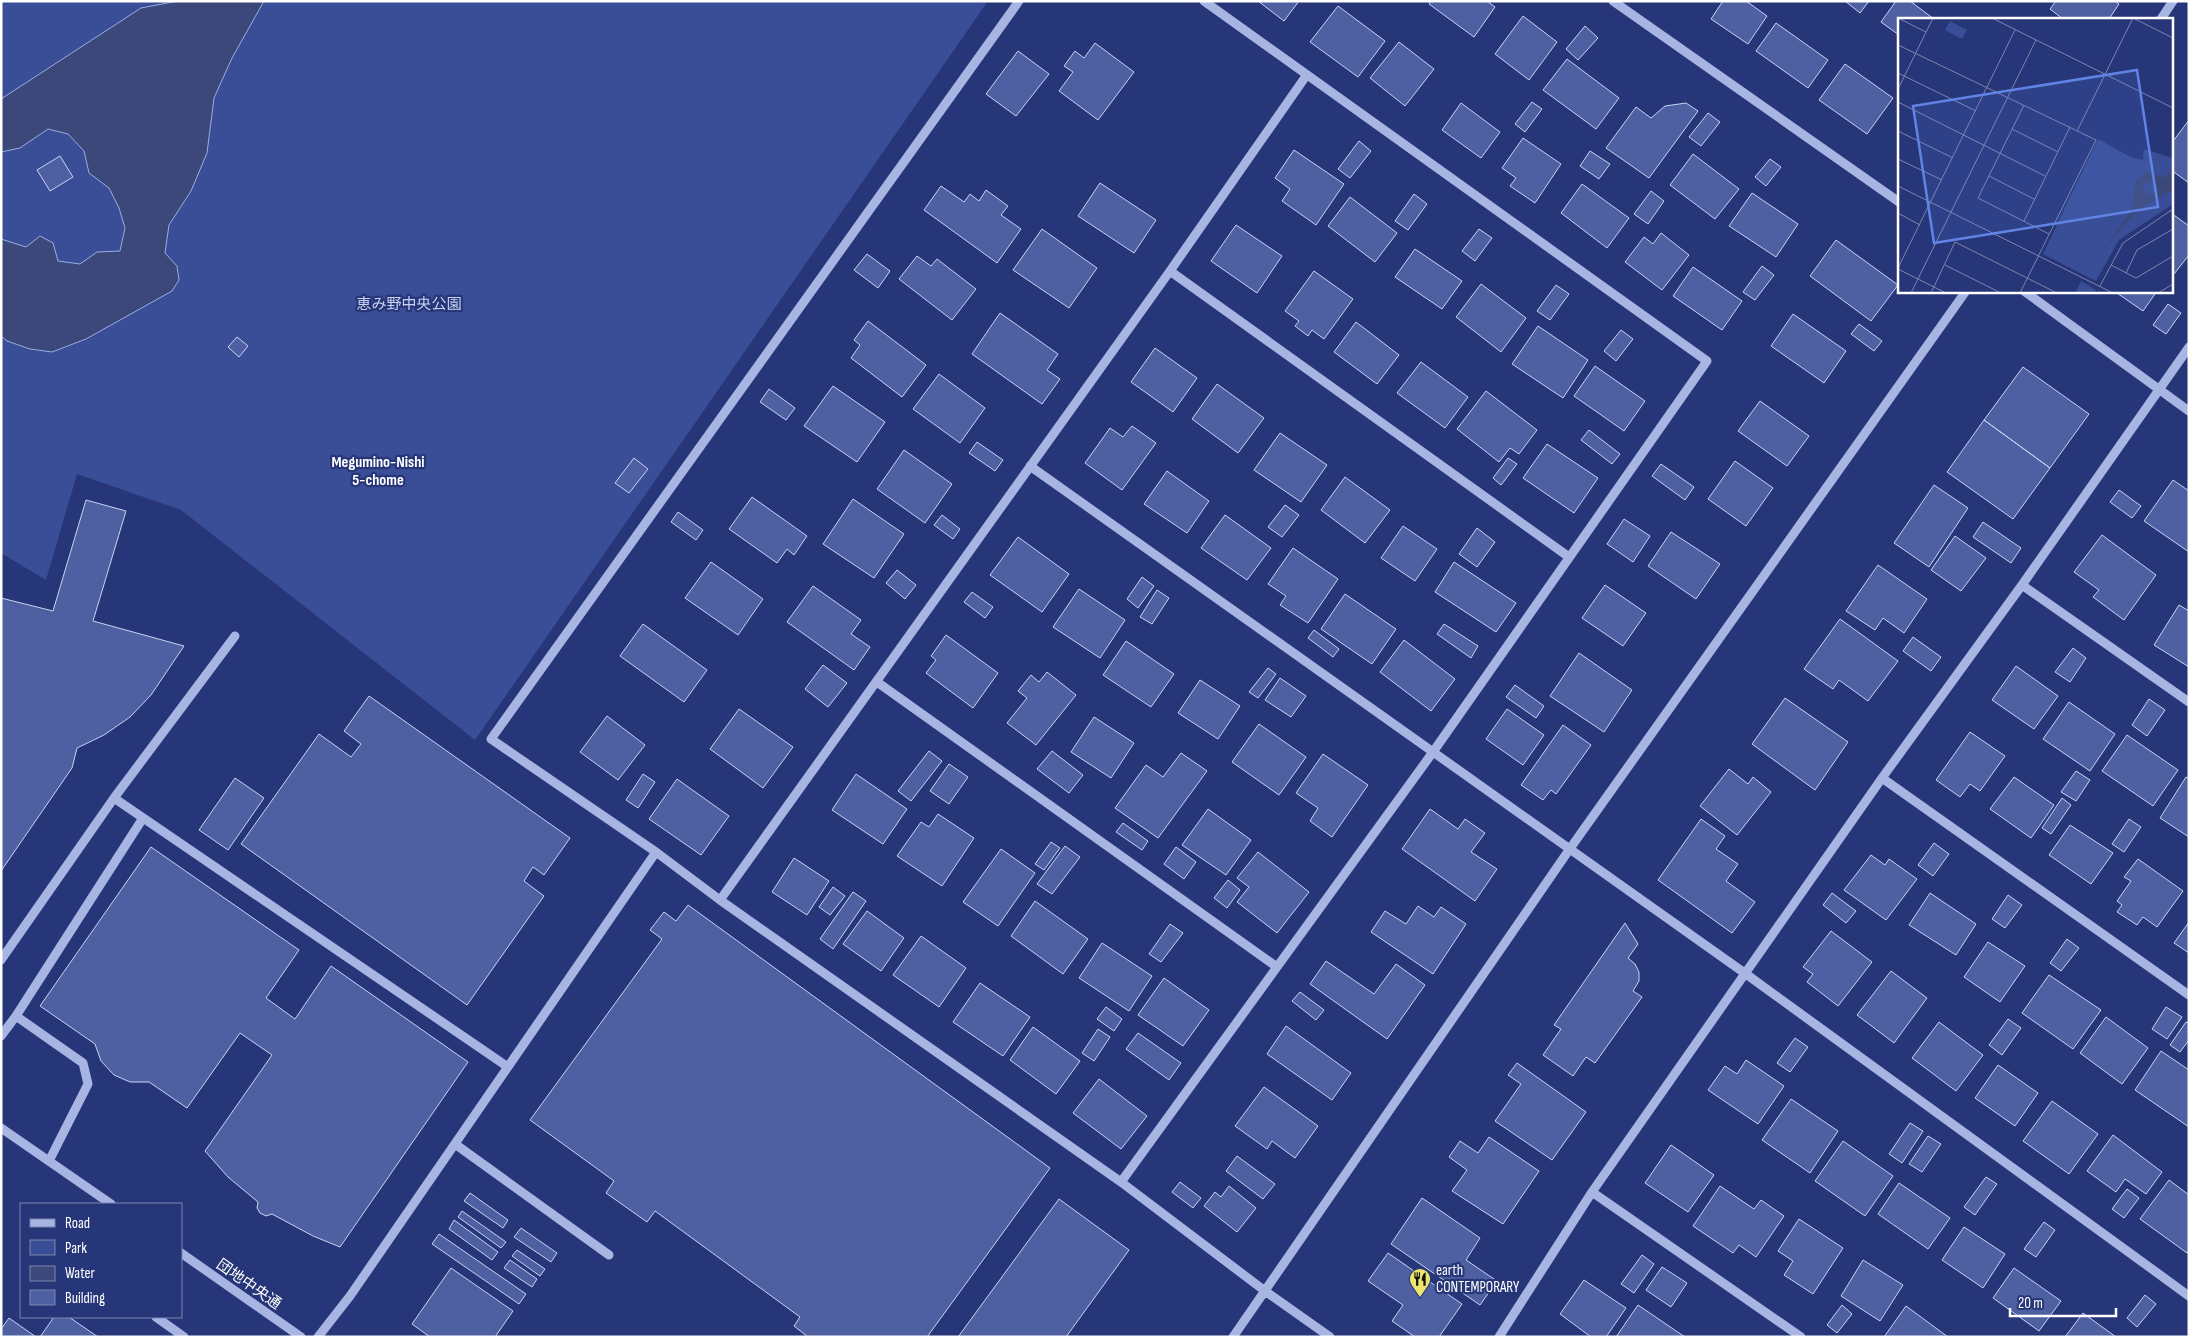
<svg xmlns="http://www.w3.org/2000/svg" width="2190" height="1338" font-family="'Sofia Sans Condensed','Noto Sans JP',sans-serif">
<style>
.green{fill:#394e96}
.water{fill:#3c4879;stroke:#9cade4}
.building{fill:#4e60a2;stroke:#cad3f3}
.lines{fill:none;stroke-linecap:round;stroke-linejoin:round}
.minor{stroke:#a8b5e3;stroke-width:9}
.labels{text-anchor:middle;stroke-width:4.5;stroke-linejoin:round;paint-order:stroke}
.park-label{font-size:15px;fill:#cad3f3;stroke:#263678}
.poi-label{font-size:15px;fill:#fff;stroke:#263678;text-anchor:start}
.street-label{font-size:15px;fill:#fff;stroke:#263678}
.neighbourhood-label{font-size:16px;font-weight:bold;fill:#fff;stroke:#263678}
.inset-road{fill:none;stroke:#7d86ae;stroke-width:1}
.view{fill:#6183e4;fill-opacity:0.15;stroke:#6183e4;stroke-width:2.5}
.inset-edge{fill:none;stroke:#fff;stroke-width:2.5}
</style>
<rect width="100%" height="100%" fill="#263678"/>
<path class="green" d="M1 1H988L475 740 181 510 77 474 46 580 1 553Z"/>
<path class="water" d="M178 1H264L232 58 214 98 207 153 191 191 169 225 165 253 177 266 179 280 172 291 86 339 52 352 30 349 7 341 1 336V239L26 247 40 236 53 243 58 261 80 264 97 252 120 251 125 228 119 208 109 188 89 173 84 151 68 134 48 129 20 148 1 152V99L141 8Z"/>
<path class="building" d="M1258 1H1299L1284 21Z
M1431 1H1487L1495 7 1474 37 1429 4Z
M1723 1H1746L1767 16 1748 44 1711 19Z
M1845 1H1869L1860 13Z
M1896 1H1910L1934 19H1899V35L1881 22Z
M2056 1H2115L2119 4 2109 19H2063L2050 9Z
M1338 6 1385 41 1358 77 1310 42Z
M1523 16 1557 42 1529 80 1495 54Z
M1776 23 1828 60 1808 88 1756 51Z
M1585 26 1598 38 1578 60 1566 49Z
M1399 42 1434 69 1405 106 1370 78Z
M1095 43 1134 72 1098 120 1059 91 1073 72 1064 66 1075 51 1084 58Z
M1018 51 1049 74 1016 116 986 94Z
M1567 59 1619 98 1596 129 1543 90Z
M1845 64 1893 98 1867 134 1819 100Z
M1532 102 1542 109 1525 132 1515 124Z
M1461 103 1500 132 1481 158 1442 130Z
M1686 103 1698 111 1649 178 1606 148 1636 107 1651 118 1665 106Z
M1708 113 1720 122 1701 146 1689 137Z
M2189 120V183L2171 170V144Z
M1523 138 1561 164 1535 203 1510 186 1516 178 1502 168Z
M1359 141 1371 151 1350 178 1338 169Z
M1294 150 1344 184 1316 225 1282 201 1290 189 1275 178Z
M1590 151 1610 164 1599 179 1580 166Z
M1693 154 1739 189 1715 219 1670 185Z
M60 156 73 177 50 191 37 170Z
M1770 159 1781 167 1766 186 1755 177Z
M1100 183 1156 220 1134 253 1078 216Z
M1582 184 1629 218 1607 248 1561 213Z
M941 186 964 202 970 194 979 201 986 190 1008 206 1001 215 1021 229 997 263 924 210Z
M1651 191 1664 201 1648 224 1634 214Z
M1752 193 1798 224 1776 257 1729 226Z
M1414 194 1427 204 1408 230 1395 221Z
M1350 197 1397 233 1375 262 1328 226Z
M2171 213 2189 226V255L2174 274 2171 272Z
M1236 225 1282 256 1257 293 1211 261Z
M1042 229 1097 268 1069 308 1013 270Z
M1479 229 1492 238 1475 261 1462 251Z
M1661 233 1689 255 1662 290 1625 262 1644 237 1653 244Z
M1836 240 1898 285 1871 321 1810 276Z
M1415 249 1462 281 1442 309 1395 277Z
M867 254 890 271 878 288 854 270Z
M917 256 931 266 937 259 976 289 952 320 899 279Z
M1762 266 1774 275 1755 300 1743 292Z
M1693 267 1742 301 1722 330 1673 296Z
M1314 271 1353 299 1324 339 1312 330 1308 336 1295 326 1299 321 1285 311Z
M1481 284 1526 318 1501 352 1456 317Z
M1556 285 1569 294 1550 320 1537 311Z
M2114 291H2157L2143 311Z
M2168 304 2181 313 2166 334 2153 325Z
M1000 313 1058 354 1047 370 1060 379 1042 404 972 354Z
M1793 314 1846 351 1824 383 1771 346Z
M868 321 926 365 902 397 851 358 860 345 854 340Z
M1356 322 1399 355 1377 384 1334 352Z
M1859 324 1882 341 1874 351 1851 334Z
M1538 326 1588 360 1563 398 1512 364Z
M1621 330 1633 339 1616 361 1604 351Z
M237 337 248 346 239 357 228 347Z
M1155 348 1197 378 1173 412 1131 382Z
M1421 362 1468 397 1445 428 1397 393Z
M1595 366 1645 401 1624 431 1574 396Z
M2023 367 2089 414 2050 468 1984 420Z
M939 374 985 408 960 443 913 409Z
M1217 384 1264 418 1238 453 1192 419Z
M833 386 885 422 857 462 804 426Z
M769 389 795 408 786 420 760 402Z
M1486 391 1537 430 1519 454 1510 448 1499 462 1457 429Z
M1760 401 1809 436 1787 466 1738 431Z
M1984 420 2050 468 2013 519 1947 472Z
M1132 426 1156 443 1122 490 1085 463 1110 428 1123 437Z
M1589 430 1620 454 1612 464 1581 440Z
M1280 433 1327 465 1301 502 1254 470Z
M977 442 1003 460 995 471 969 453Z
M1547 444 1598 478 1574 513 1523 478Z
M904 450 952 484 925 523 877 489Z
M634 458 648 469 629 493 615 483Z
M1508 458 1517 464 1501 485 1493 478Z
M1735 461 1773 488 1746 526 1708 499Z
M1661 464 1694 487 1685 500 1652 476Z
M1167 471 1209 501 1187 533 1144 504Z
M1345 477 1390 510 1365 543 1321 510Z
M2173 480 2189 491V552L2144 521Z
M1934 485 1968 508 1929 567 1894 543Z
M2119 490 2141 506 2132 518 2110 502Z
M752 497 807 536 794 555 787 549 777 563 729 529Z
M853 499 904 534 874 578 823 544Z
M86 500 126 511 93 621 184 646 151 695 130 717 104 735 77 748 72 768 1 871V598L53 611Z
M1285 505 1299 515 1282 537 1268 527Z
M678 512 703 530 696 540 671 522Z
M942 515 960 529 953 539 934 525Z
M1225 515 1271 548 1247 580 1201 548Z
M1624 519 1650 536 1633 562 1607 544Z
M1983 522 2021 548 2011 563 1973 537Z
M1403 526 1437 549 1415 581 1381 558Z
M1477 528 1495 542 1477 567 1459 554Z
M1671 532 1720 564 1696 599 1648 566Z
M2102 535 2156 575 2124 620 2093 597 2099 590 2074 572Z
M1955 536 1986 558 1961 591 1931 570Z
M1018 537 1069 574 1042 612 990 575Z
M1293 548 1338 579 1308 623 1280 605 1286 596 1268 584Z
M711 562 763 599 738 635 685 598Z
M1454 562 1516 603 1496 632 1435 592Z
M1878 565 1927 599 1904 633 1883 618 1875 630 1846 611Z
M897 570 916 585 905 599 886 583Z
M1142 577 1154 586 1138 608 1127 599Z
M1605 585 1646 613 1623 646 1582 618Z
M813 586 861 620 851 634 870 647 854 670 787 622Z
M1079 589 1125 620 1100 658 1053 627Z
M1157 590 1169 598 1152 624 1140 617Z
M972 592 993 607 985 618 964 602Z
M1345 594 1396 629 1372 664 1321 629Z
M2179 605 2189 611V667L2154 645Z
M1840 619 1898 661 1868 701 1839 680 1833 689 1804 669Z
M643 624 707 670 684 702 620 656Z
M1444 624 1478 646 1471 658 1437 634Z
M1314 630 1339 649 1333 657 1308 638Z
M946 635 998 673 973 708 926 673 936 660 931 656Z
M1913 637 1941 657 1931 671 1903 651Z
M1404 640 1455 679 1431 711 1380 672Z
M1126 641 1174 674 1151 707 1103 675Z
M2073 648 2086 658 2070 682 2055 672Z
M1579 653 1632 690 1604 732 1550 696Z
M823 665 847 683 828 707 805 689Z
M2016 666 2058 696 2034 729 1992 700Z
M1268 668 1276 674 1258 698 1249 692Z
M1047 672 1076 695 1036 745 1007 723 1027 698 1018 691 1031 675 1039 682Z
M1280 678 1306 696 1291 717 1265 700Z
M1200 680 1240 706 1218 739 1178 713Z
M1515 685 1544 706 1536 718 1506 697Z
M369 696 570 838 544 875 533 867 524 881 544 896 467 1005 241 844 319 734 351 757 361 744 344 731Z
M1785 698 1848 742 1815 790 1752 744Z
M2149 699 2165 710 2147 736 2132 725Z
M2069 702 2115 734 2090 771 2043 739Z
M739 709 793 747 763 788 710 749Z
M1507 709 1544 735 1523 765 1486 739Z
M607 716 645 745 618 780 580 752Z
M1094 717 1134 743 1111 778 1071 752Z
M1259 724 1306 757 1279 795 1232 762Z
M1563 725 1591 745 1556 794 1551 790 1543 800 1521 785Z
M1970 732 2005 756 1980 791 1970 784 1960 797 1936 780Z
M2127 735 2178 770 2153 806 2102 771Z
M929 751 942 761 911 801 898 791Z
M1052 751 1083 775 1069 793 1037 769Z
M1181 753 1207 771 1158 838 1115 808 1146 765 1163 777Z
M1323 754 1368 785 1332 837 1310 821 1318 808 1296 793Z
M949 764 968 777 949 804 930 791Z
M1729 769 1748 784 1753 777 1771 792 1737 835 1700 806Z
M2076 771 2090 780 2076 801 2061 792Z
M643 774 655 782 638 808 626 800Z
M856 774 907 809 883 844 832 810Z
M2014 777 2054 805 2031 838 1990 809Z
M2186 777 2189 779V837L2160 818Z
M235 778 264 798 228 850 199 830Z
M677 779 729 816 701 855 649 819Z
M2062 798 2071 805 2051 834 2042 828Z
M1208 809 1251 840 1226 875 1182 845Z
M1430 809 1458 829 1465 819 1485 833 1471 852 1497 869 1475 901 1402 849Z
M938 814 974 838 942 886 897 856 921 822 929 827Z
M1701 819 1725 836 1716 849 1738 864 1726 881 1755 902 1732 933 1658 880Z
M2129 819 2141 827 2124 852 2112 844Z
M1123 823 1148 841 1142 850 1116 832Z
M2070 825 2113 853 2091 884 2049 855Z
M1051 842 1060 848 1044 870 1035 864Z
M1934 843 1949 854 1933 876 1918 865Z
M1065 846 1080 857 1052 894 1037 884Z
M151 847 299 950 266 998 295 1019 331 966 468 1062 340 1247 313 1236 272 1214 266 1216 260 1213 257 1208 258 1202 228 1177 205 1151 272 1055 240 1033 187 1108 149 1082H130L114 1075 101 1061 95 1044 40 1006Z
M1176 847 1196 862 1184 879 1164 864Z
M1001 849 1035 873 998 926 963 902Z
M1258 852 1309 892 1277 933 1237 902 1249 887 1237 878Z
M1871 855 1885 865 1889 859 1917 879 1886 920 1844 890Z
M794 858 829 881 807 915 772 892Z
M2138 859 2183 891 2157 927 2143 917 2137 925 2117 912 2122 905 2117 901 2131 881 2124 877Z
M1228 880 1240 890 1227 908 1214 898Z
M833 887 845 896 830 915 819 907Z
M853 892 866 901 833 949 820 939Z
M1832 893 1856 911 1846 923 1823 905Z
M1930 893 1976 924 1956 955 1909 925Z
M2008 895 2022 905 2005 928 1992 919Z
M1035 901 1088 939 1063 974 1011 936Z
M688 905 1050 1168 927 1337H808L794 1326 800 1317 655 1211 647 1222 606 1193 614 1181 530 1120 662 939 650 930 664 912 676 921Z
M1418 906 1434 917 1441 907 1466 924 1433 974 1371 932 1385 911 1406 924Z
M867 911 904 938 881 971 843 944Z
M2189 922V953L2174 943Z
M1625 923 1638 944 1628 958 1635 964 1639 972V981L1633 991 1642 997 1595 1063 1586 1057 1573 1076 1543 1055 1561 1029 1554 1025Z
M1170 924 1183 933 1161 962 1149 954Z
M1831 931 1872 962 1838 1006 1807 982 1813 974 1803 967Z
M921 936 966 968 939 1007 893 975Z
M2067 939 2079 948 2061 971 2050 963Z
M1988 942 2025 966 2000 1002 1964 977Z
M1102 943 1152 976 1129 1011 1079 978Z
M1326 961 1374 994 1396 964 1425 985 1387 1039 1310 984Z
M1891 971 1927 998 1894 1043 1857 1015Z
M2049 975 2101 1010 2073 1049 2022 1013Z
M1164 978 1209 1010 1183 1046 1138 1015Z
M980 983 1030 1017 1003 1056 953 1022Z
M1300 992 1324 1010 1316 1020 1292 1001Z
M1106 1007 1122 1019 1114 1031 1097 1019Z
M2166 1007 2182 1017 2167 1039 2152 1029Z
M2106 1017 2148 1048 2122 1084 2080 1053Z
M2008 1019 2021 1028 2002 1055 1989 1045Z
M1939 1022 1983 1055 1956 1091 1912 1058Z
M2186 1022 2189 1023V1040L2180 1052 2170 1045Z
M1286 1026 1351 1073 1332 1100 1267 1054Z
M1033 1027 1080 1061 1056 1094 1010 1060Z
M1098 1029 1110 1037 1094 1061 1082 1053Z
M1138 1033 1181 1063 1169 1080 1126 1049Z
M1795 1038 1808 1047 1790 1072 1777 1063Z
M2161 1051 2189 1070V1127L2135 1090Z
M1746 1060 1784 1086 1758 1124 1708 1090 1725 1066 1737 1074Z
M1517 1063 1586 1112 1552 1160 1495 1121 1521 1084 1508 1075Z
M1998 1065 2038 1093 2015 1126 1975 1098Z
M1099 1079 1147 1116 1121 1149 1073 1113Z
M1264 1087 1318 1126 1295 1158 1272 1141 1267 1149 1235 1126Z
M1791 1099 1838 1131 1810 1173 1762 1140Z
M2052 1101 2098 1134 2069 1174 2023 1141Z
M1910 1123 1923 1131 1902 1163 1889 1154Z
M2113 1135 2162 1172 2146 1194 2125 1179 2116 1192 2087 1171Z
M1928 1136 1941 1144 1922 1172 1909 1164Z
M1489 1137 1539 1171 1503 1224 1452 1191 1467 1170 1449 1157 1460 1141 1478 1153Z
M1843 1141 1893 1176 1865 1216 1815 1181Z
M1671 1145 1714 1175 1688 1212 1645 1183Z
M1237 1156 1275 1184 1263 1199 1226 1171Z
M1986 1177 1997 1184 1975 1215 1964 1207Z
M2169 1180 2189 1195V1250L2187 1253 2140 1219Z
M1180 1182 1201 1198 1193 1208 1172 1192Z
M1899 1183 1950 1218 1928 1249 1878 1214Z
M1229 1186 1256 1208 1237 1232 1204 1206 1215 1192 1221 1197Z
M1720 1186 1754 1209 1761 1200 1784 1216 1756 1257 1739 1245 1733 1253 1693 1226Z
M2127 1189 2139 1198 2124 1218 2112 1209Z
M470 1193 508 1220 503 1228 464 1201Z
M1422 1198 1480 1238 1466 1260 1497 1281 1480 1305 1391 1244Z
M1059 1199 1129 1250 1066 1337H958Z
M462 1211 506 1242 501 1248 458 1217Z
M1799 1219 1843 1248 1813 1294 1784 1275 1793 1261 1778 1251Z
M454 1220 498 1252 492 1260 449 1229Z
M2044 1222 2055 1230 2036 1257 2024 1249Z
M1964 1227 2005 1254 1983 1288 1942 1260Z
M521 1228 557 1253 551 1262 514 1237Z
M439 1234 526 1294 519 1304 432 1244Z
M517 1250 545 1269 540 1276 512 1256Z
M1388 1253 1462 1304 1439 1337H1415L1392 1321 1403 1305 1368 1281Z
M1642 1255 1654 1264 1634 1293 1621 1284Z
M510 1260 537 1279 532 1287 504 1268Z
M1863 1260 1903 1285 1880 1321 1841 1296Z
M1662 1267 1687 1283 1671 1307 1646 1290Z
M451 1268 513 1311 495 1337H430L412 1324Z
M2014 1268 2061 1301 2039 1331 1993 1298Z
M1584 1280 1626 1308 1606 1337H1591L1560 1314Z
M2145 1295 2156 1304 2137 1327 2127 1318Z
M1638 1305 1685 1337H1616Z
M1842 1305 1852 1314 1837 1333 1827 1325Z
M1906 1306 1948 1337H1884Z
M2083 1313 2116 1337H2065Z
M54 1317H69L98 1337H40Z
M9 1318 36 1337H1V1329Z"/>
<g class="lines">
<path class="minor" d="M1019 1 491 739 656 852 720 900 1121 1182 1265 1291 1330 1337
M1613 1 1899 202
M2161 19 2173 1
M1170 271 1569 557
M2024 291 2189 411
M1030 466 1746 974 2189 1296
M2022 585 2189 702
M235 636 114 798 508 1067
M877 682 1277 967
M1882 778 2189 995
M720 900 1170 271 1306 76
M1 960 114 798
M16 1016 143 818
M1 1036 16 1016 83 1063 88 1084 49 1161
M1 1128 111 1204
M455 1144 609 1255
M1121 1182 1433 752 1707 361 1204 1
M1592 1192 1801 1337
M181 1253 301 1337
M156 1317 184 1337
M318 1337 350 1296 656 852
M1233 1337 1569 850 1966 291
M1499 1337 1592 1192 1882 778 2022 585 2189 347"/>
</g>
<defs>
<g id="restaurant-pin" transform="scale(1.125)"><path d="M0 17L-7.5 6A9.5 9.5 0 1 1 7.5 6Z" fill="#ece56d" stroke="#263678"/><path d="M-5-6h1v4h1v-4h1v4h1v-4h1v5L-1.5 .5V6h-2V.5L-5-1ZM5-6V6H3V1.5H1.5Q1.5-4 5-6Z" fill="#111"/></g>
</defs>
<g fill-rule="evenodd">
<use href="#restaurant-pin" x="1420" y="1279"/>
</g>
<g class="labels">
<g class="park-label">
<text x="409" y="309">恵み野中央公園</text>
</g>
<g class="poi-label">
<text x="1436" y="1275">earth<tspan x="1436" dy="17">CONTEMPORARY</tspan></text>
</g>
<g class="street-label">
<text transform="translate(249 1284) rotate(35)" y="5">団地中央通</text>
</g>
<g class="neighbourhood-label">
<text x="378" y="467">Megumino-Nishi<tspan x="378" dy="18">5-chome</tspan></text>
</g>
</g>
<g transform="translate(1898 18)">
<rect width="275" height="275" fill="#263678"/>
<path d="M52 3 69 12 64 21 47 12ZM200 121 234 140 245 142 246 131 275 140V186L221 222 198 263 145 236ZM183 263 198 272 196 275H177Z" fill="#394e96"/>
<path d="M275 152V171L238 194 203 234 233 194 238 162 249 154 265 160ZM248 164 257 165 261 172 251 177 244 168Z" fill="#3c4879" fill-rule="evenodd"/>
<path class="inset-road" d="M0 0 28 14M94 0 275 90M235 0 275 20M0 27 198 122 122 275M0 55 78 93M0 71 35 0M0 84 147 158M126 87 80 180 151 216M114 111 160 134M0 113 55 140M179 113 235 0M0 141 44 162M91 158 136 181M0 168 215 275M0 195 22 207M126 203 172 109M47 247 103 275M213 247 238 260 275 238M0 250 117 12M0 251 48 275M228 255 239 232 275 211M202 268 225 225 275 191M13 275 138 22M33 275 57 224 159 275M260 275 275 266"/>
<path class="view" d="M239 52 260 189 36 225 15 88Z"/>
<rect width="275" height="275" class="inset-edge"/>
</g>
<rect width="2190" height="1338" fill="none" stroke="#ffffff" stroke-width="5"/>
<rect x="20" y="1203" width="162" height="115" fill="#263678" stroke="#7d86ae"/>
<rect x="30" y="1219" width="25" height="8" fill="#a8b5e3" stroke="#7d86ae"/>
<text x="65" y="1228" font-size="15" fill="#ffffff">Road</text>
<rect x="30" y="1240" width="25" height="15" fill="#394e96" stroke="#7d86ae"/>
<text x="65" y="1253" font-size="15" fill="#ffffff">Park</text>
<rect x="30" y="1266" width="25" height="15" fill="#3c4879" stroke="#7d86ae"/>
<text x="65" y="1278" font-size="15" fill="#ffffff">Water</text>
<rect x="30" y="1290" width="25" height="15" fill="#4e60a2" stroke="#7d86ae"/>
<text x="65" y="1303" font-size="15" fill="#ffffff">Building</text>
<path d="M2010 1308v8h106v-8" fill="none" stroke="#ffffff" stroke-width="2.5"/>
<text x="2018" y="1308" font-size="15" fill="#ffffff" stroke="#263678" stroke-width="4" paint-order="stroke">20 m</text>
</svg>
